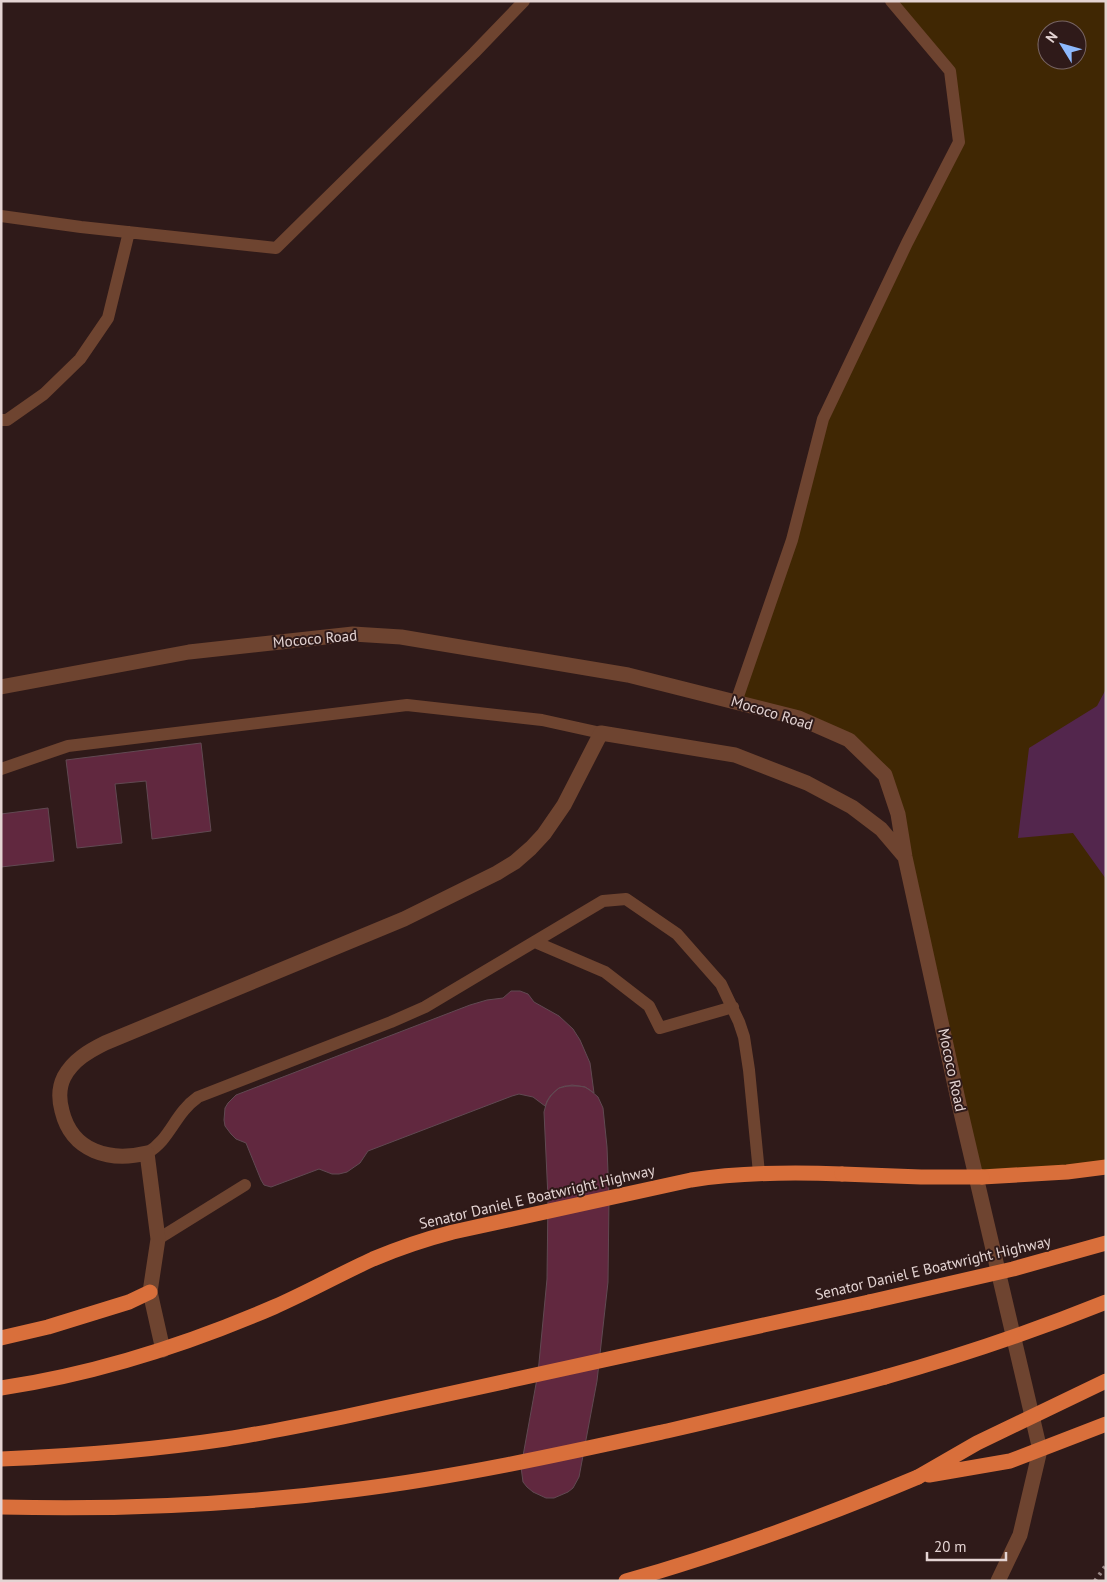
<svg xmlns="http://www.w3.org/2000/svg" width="1107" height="1582" font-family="'PT Sans',sans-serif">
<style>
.green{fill:#402703;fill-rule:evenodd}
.water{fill:#53264d}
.building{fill:#61283f;stroke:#614952}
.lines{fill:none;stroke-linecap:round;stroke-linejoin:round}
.service{stroke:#6e4430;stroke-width:12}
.minor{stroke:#6e4430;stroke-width:15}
.motorway{stroke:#d96f3b;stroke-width:15}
.rail{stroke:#998786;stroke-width:4;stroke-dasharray:2.5 5;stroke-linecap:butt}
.motorway-bridge{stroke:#d96f3b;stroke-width:15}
.labels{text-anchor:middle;stroke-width:4;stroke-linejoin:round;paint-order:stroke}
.street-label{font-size:15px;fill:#e4d4d3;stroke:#2f1a19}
</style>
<rect width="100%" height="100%" fill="#2f1a19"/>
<path class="green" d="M891 1H1106V1167L982 1177 885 775 848 740 736 702 823 419 959 142 950 71ZM1047 30H1077V60H1047Z"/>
<path class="water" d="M1106 689V879L1073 833 1018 838 1029 748 1097 706Z"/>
<path class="building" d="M201 743 211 831 152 839 146 781 115 784 122 843 77 848 66 760Z
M48 808 54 861 1 867V814Z
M511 991H520L528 994 534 1002 559 1016 573 1029 580 1040 590 1063 594 1093 585 1087 579 1086H565L559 1088 550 1096 545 1106 533 1097 519 1094 512 1096 368 1151 360 1163 347 1172 339 1174H332L319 1169 271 1187 264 1185 261 1180 246 1143 236 1139 231 1134 225 1126 224 1120 225 1108 228 1103 236 1095 470 1005 487 1000 503 998Z
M572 1085 585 1087 590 1090 598 1097 603 1108 607 1147 609 1198 608 1282 597 1381 579 1477 573 1488 568 1492 554 1498H546L533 1492 527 1487 523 1482 521 1467 538 1373 547 1279 548 1198 544 1112 547 1101 554 1092 559 1088Z"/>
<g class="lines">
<path class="service" d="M1 216 81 227 276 248 474 53 524 1
M1 420H7L44 394 80 359 108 318 129 232
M736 702 792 540 823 419 907 243 959 142 950 71 891 1
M1 769 68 746 407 705 542 720 601 733
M535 942 605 972 649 1006 660 1028 733 1007
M147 1153C171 1139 174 1114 198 1097L391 1022 425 1007 603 901 626 899 677 934 721 984 739 1022 744 1037 749 1070 759 1173
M158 1239 245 1185"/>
<path class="minor" d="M1 687 189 652 353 634 401 637 628 675 799 718 849 740 885 775 898 814 905 857 959 1104 1040 1450 1020 1535 998 1581
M163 1350 150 1292 158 1239 147 1153C110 1162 72 1152 62 1111 59 1100 59 1087 64 1077 73 1060 89 1051 105 1043L404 919 497 873 515 862 531 848 544 834 564 805 601 733 735 755 807 783 852 807 881 829 904 856"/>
<path class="motorway" d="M982 1177 1067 1172 1106 1167
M1 1338 48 1327 129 1302 150 1292
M1 1388C96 1374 186 1345 274 1307 308 1292 340 1274 373 1259 399 1248 426 1239 453 1232L691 1180C742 1172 791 1172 842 1174
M1 1459C77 1456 152 1450 226 1439 265 1433 304 1425 343 1417L869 1302
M1 1507C119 1510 236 1505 352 1490 458 1477 562 1454 667 1431 740 1414 813 1397 885 1377
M626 1581C725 1553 823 1517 918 1477"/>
<path class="rail" d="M1095 1581 1106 1565"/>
<path class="motorway-bridge" d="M842 1174 921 1177H982
M869 1302 1013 1269 1106 1243
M885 1377C960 1356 1034 1331 1106 1302
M929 1475 1010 1461 1106 1424
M918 1477 977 1443 1106 1381"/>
</g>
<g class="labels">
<g class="street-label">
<text transform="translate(315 639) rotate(-5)" y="5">Mococo Road</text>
<text transform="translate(772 713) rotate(17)" y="5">Mococo Road</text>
<text transform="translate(952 1070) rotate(78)" y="5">Mococo Road</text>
<text transform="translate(537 1197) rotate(-13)" y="5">Senator Daniel E Boatwright Highway</text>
<text transform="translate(933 1268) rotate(-13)" y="5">Senator Daniel E Boatwright Highway</text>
</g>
</g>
<rect width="1107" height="1582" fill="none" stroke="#e4d4d3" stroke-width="5"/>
<g transform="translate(1062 45) rotate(307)"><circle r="24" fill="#2f1a19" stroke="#776463"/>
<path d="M0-4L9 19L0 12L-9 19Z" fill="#8db9fc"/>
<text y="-8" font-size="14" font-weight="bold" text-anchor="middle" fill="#e4d4d3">N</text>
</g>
<path d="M927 1552v8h79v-8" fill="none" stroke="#e4d4d3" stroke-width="2.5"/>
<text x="934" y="1552" font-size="15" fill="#e4d4d3" stroke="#2f1a19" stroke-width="4" paint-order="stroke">20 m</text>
</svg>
